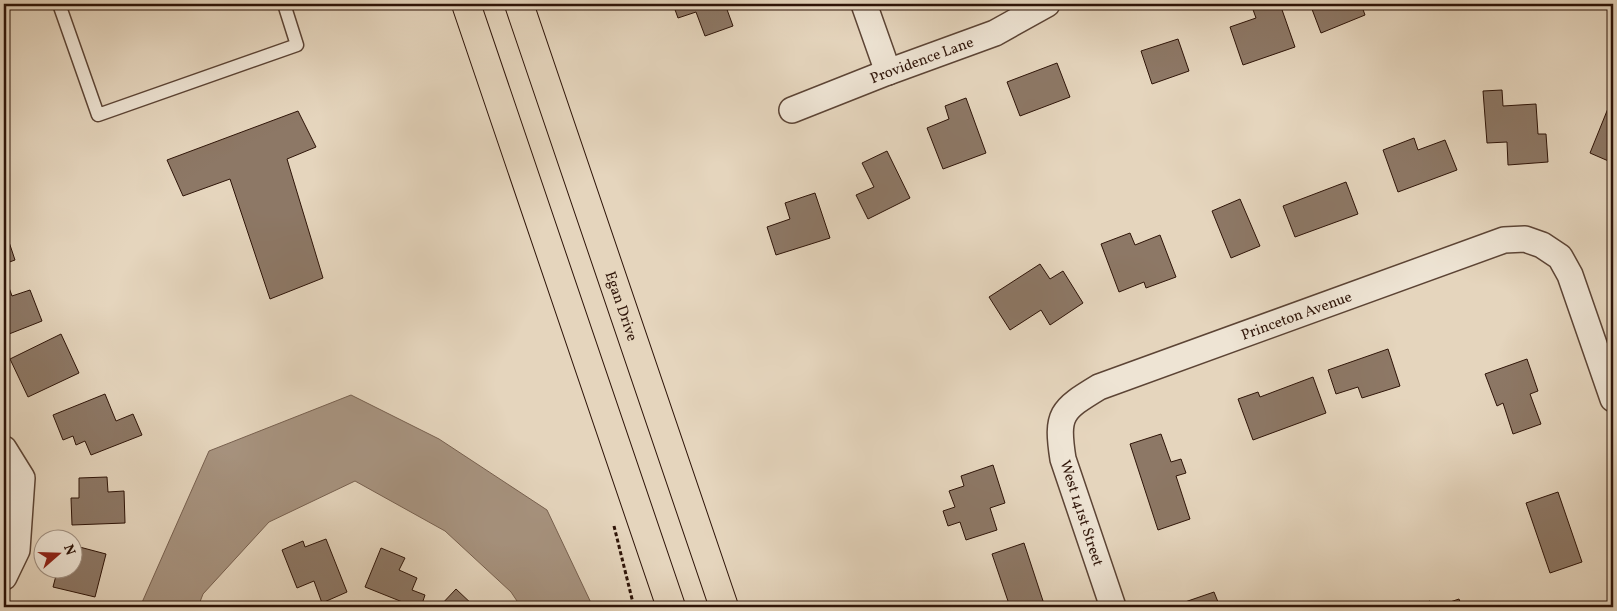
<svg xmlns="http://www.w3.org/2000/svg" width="1617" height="611" font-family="Vollkorn,serif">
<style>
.water{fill:#a7937f;stroke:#77604f}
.building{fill:#8d7866;stroke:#2e1408}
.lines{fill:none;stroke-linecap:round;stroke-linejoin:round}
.service-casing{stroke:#5c4435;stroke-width:15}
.minor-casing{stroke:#5c4435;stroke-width:28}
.trunk-casing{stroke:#2e1408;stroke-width:30}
.path{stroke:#2e1408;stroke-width:3;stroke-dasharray:4 2.5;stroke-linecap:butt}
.service{stroke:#eee4d4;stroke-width:12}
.minor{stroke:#eee4d4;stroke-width:25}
.trunk{stroke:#e5d5bd;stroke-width:28}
.labels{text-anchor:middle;stroke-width:5;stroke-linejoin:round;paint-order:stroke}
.street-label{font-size:15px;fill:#2e1408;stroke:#eee4d4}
</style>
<rect width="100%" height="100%" fill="#e5d5bd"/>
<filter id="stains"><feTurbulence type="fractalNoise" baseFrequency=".004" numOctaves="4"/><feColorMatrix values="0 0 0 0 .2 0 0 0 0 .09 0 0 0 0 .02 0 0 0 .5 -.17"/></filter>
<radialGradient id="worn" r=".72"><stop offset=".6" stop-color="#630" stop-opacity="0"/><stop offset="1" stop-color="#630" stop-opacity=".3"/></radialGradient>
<path class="water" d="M351 395 439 439 547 510 593 607H521L511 592 445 531 355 481 269 522 203 594 198 607H140L209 451Z"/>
<path class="building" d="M673 4H725L733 26 705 36 696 12 678 18Z
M1251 4H1280L1295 47 1243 65 1230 27 1256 18Z
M1310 4H1361L1365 15 1321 33Z
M1178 39 1189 71 1152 84 1141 51Z
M1057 63 1070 97 1020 116 1007 82Z
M1502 90 1503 106 1536 104 1538 134H1546L1548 162 1508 165 1507 142 1487 143 1483 91Z
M1613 96V163L1590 153Z
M966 98 986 153 943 169 927 128 949 119 945 106Z
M298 111 316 147 287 159 323 278 270 299 230 179 183 196 167 160Z
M1414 138 1418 150 1445 140 1457 170 1398 192 1383 150Z
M887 151 910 198 868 219 856 195 874 187 862 163Z
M1346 182 1358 214 1295 237 1283 206Z
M815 193 830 238 776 255 767 227 790 219 785 203Z
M1240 199 1260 246 1231 258 1212 211Z
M4 227 15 260 4 264Z
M1130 233 1135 245 1160 235 1176 277 1146 288 1144 282 1119 292 1101 244Z
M1040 264 1050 279 1063 271 1083 303 1050 325 1041 310 1010 330 989 297Z
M8 285 12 296 30 290 42 321 4 336V287Z
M61 334 79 373 28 397 10 359Z
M1388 349 1400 386 1362 398 1358 387 1336 394 1328 370Z
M1527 359 1538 391 1530 394 1541 424 1513 434 1503 403 1497 406 1485 374Z
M1313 377 1326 413 1253 440 1238 399 1258 392 1260 397Z
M105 394 116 421 133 414 142 435 91 455 85 441 76 445 73 436 63 440 53 415Z
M1161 434 1171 462 1181 459 1186 473 1176 476 1190 519 1158 530 1130 444Z
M993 465 1005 503 990 508 997 530 966 540 960 522 948 526 943 511 955 507 949 491 964 486 961 476Z
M107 477 108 492 124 491 125 523 72 525 71 498H79V478Z
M1558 492 1582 562 1550 573 1526 503Z
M326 539 347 592 322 603 314 581 297 588 282 550 303 541 305 547Z
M1024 543 1045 607H1010L992 554Z
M72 545 106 554 95 597 53 587 58 568H72Z
M381 548 405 558 399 570 417 578 412 590 425 595 421 607H415L365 587Z
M456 589 475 607H439Z
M1214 592 1220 607H1183L1182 603Z
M1459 599 1462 607H1435Z
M1430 601 1433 607H1411Z"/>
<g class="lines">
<g class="service-casing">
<path id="service" d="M59 4 98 115 297 45 284 4"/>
</g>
<g class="minor-casing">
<g id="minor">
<path d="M864 4 888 72"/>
<path id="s1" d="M792 110 888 72 995 33 1047 4"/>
<path d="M4 449 22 478 17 550 4 577"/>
<path id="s2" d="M1113 607 1063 459C1056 414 1061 410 1099 387L1504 240 1525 239 1542 245 1560 257 1570 275 1613 399"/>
</g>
</g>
<g class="trunk-casing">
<g id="trunk">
<path d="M466 4 671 607"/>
<path id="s3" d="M519 4 724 607"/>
</g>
</g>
<path class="path" d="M614 526 634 607"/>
<use href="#service" class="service"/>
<use href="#minor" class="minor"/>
<use href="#trunk" class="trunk"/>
</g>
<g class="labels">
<g class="street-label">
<text dy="5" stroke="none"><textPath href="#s1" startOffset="139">Providence Lane</textPath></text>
<text dy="5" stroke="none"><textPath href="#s3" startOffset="319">Egan Drive</textPath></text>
<text dy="5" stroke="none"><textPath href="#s2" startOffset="456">Princeton Avenue</textPath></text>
<text transform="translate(1082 513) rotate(72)" y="5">West 141st Street</text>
</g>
</g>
<rect width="1617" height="611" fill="none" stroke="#e5d5bd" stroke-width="20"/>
<rect x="5" y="5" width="1607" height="601" fill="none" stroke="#2e1408" stroke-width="2.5"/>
<rect x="10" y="10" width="1597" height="591" fill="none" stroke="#2e1408"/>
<g transform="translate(58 554) rotate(70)"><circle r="24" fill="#eee4d4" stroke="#a19182"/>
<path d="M0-4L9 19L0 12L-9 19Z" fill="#8f2418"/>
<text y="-8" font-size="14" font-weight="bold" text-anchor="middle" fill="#2e1408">N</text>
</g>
<rect width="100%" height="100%" filter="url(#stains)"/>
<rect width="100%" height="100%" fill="url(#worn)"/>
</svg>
